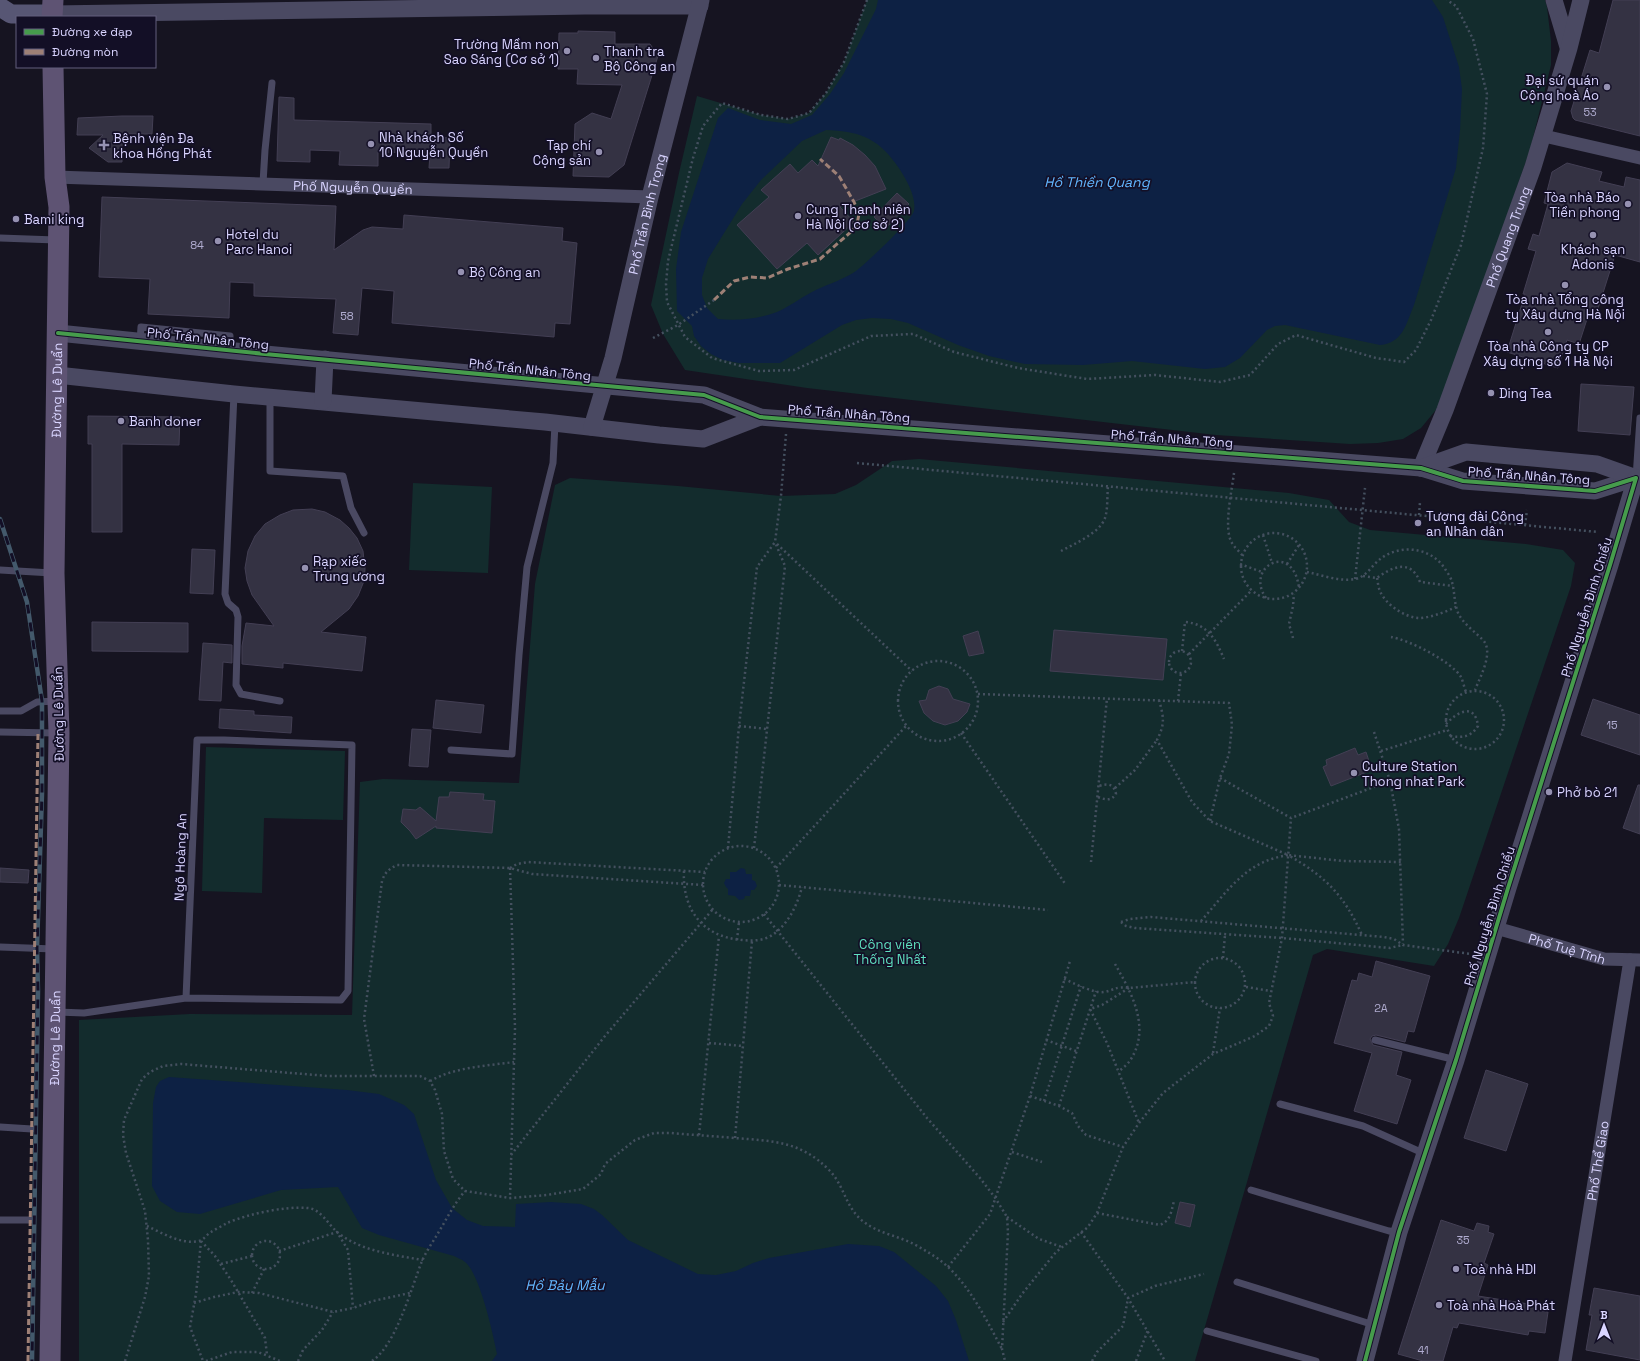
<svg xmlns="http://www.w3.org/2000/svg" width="1640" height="1361" font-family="'Space Grotesk',sans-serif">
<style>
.green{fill:#132c2d}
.water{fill:#0d2144;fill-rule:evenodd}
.building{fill:#343243;stroke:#433f54}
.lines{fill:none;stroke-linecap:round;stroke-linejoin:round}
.path{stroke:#44505f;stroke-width:2.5;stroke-dasharray:2 3;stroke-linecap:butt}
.service{stroke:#4a4962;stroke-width:7}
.minor{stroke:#4a4962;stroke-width:13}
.tertiary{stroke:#4a4962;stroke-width:17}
.secondary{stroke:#575674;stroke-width:19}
.primary{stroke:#5e5373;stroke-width:21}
.rail-casing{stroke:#43596b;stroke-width:4.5}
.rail{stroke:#130f26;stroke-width:3;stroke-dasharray:9;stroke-linecap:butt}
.quiet{stroke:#9e8076;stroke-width:3;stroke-dasharray:6 3;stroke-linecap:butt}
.cycleway-casing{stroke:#130f26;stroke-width:6}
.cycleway{stroke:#469c4c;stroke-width:4}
.poi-dot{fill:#9591b1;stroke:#130f26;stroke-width:1.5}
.labels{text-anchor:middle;stroke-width:3.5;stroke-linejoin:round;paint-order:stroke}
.number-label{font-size:11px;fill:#b0acd0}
.poi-label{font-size:13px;fill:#d9d4ff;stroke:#130f26;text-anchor:start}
.street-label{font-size:13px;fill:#d9d4ff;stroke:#130f26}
.park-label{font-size:13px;fill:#5fe0c0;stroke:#130f26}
.water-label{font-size:14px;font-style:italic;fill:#62b6ff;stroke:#130f26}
</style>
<rect width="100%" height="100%" fill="#161421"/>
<path class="green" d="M867 0H1545L1547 7 1551 41V65L1530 150 1440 405 1421 428 1403 439 1378 443 1350 444 1216 435 807 388 685 370 663 334 651 305 679 173 697 96 761 115 788 119 809 113 826 93 844 62Z
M919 459 1289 493 1329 500 1349 522 1370 530 1526 544 1563 550 1575 563 1571 586 1459 918 1448 944 1434 966 1327 949 1313 955 1195 1361H79V1020L190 1014 352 1015 360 782 383 779 519 783 535 584 555 485 570 478 678 486 781 496 835 494 856 485 892 461Z
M413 483 492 487 488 573 409 570Z
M206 747 345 751 343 820 264 818 262 893 202 891Z"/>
<path class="water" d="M878 0H1432L1443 17 1459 67 1462 89 1460 130 1456 168 1414 305C1406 324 1403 343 1380 345L1285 325 1275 326 1267 330 1240 358 1225 367 1205 369 1132 361 1083 365 1025 364 989 356 958 345 908 323 891 319 872 318 856 320 842 325 780 363H739L723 360 711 354 701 346 694 336 692 326 677 311 676 269 681 232 718 118 728 108 760 120 791 124 812 115 830 94 844 73 876 9ZM826 130C857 131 877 137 896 164 904 175 917 196 914 211 912 220 863 267 853 273 840 281 825 285 812 292 800 298 789 307 777 312 758 319 738 321 718 319L707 308 702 295V278L708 259 742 204 761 180 802 141Z
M741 868 745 869 746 874H752V880L755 881 757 886 754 890H751L750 896H745L744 899 739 900 735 896 728 895V889L726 887 724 883 726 879H730V872H736Z
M169 1077 347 1090 379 1094 404 1105 414 1114 436 1180 452 1208 467 1220 483 1226 515 1227 516 1204 551 1202 581 1204 594 1209 602 1215 628 1240 698 1274 716 1275 736 1271 753 1263 769 1258 848 1244 879 1246 894 1252 936 1286 948 1301 956 1320 969 1361H492L497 1354C493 1334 480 1274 465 1262 462 1259 457 1258 454 1256L379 1235 362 1228 338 1187 281 1190 200 1214 177 1212 160 1201 152 1186 153 1103 156 1087 160 1081Z"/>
<path class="building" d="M1613 0H1640V136L1575 120 1573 118 1571 111 1590 50 1599 53Z
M578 31 615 32V44H650L658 56 624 165 609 177 573 176 575 124 592 113 611 119 622 85 577 84 578 69H558L559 33H578Z
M279 97 294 98V120L431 124V137L450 138 449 168H429L430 153 378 152V166L339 165 340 151 310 150V162L277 161Z
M122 116H153L152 134H122V162H108L89 148 103 135H77L78 118Z
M831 137 839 140 840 138 853 145 865 155 875 166 886 189 840 207 854 222 818 255 807 243 777 269 737 225 769 197 761 190 790 164 798 173 812 160 818 166Z
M1567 163 1602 172 1599 181 1624 187 1626 177 1640 180V262L1615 255 1596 315 1589 313 1579 344 1567 340 1558 368 1507 352 1525 294H1523L1536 251 1528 249 1533 234 1539 236 1548 204 1544 203 1552 172Z
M897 193 909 204 886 228 874 217Z
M102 197 336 206 334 250 363 230 372 227 403 229 404 215 563 228 562 241 577 243 570 324 555 323 554 337 392 323 394 291 362 288 358 335 333 333 336 299 254 296V283L230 282 229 318 148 314 150 279 99 277Z
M1581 384 1634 387 1630 435 1578 431Z
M88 416 180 417 179 445 122 444V532H92V444H88Z
M312 509 325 512 340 520 349 528 357 538 363 551 365 569 364 581 358 596 349 609 321 632 366 637 362 671 283 663V668L242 664V646L246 623 274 626 252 595 247 581 245 568 248 551 255 536 265 524 280 515 293 510Z
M192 549 215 550 213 594 190 593Z
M92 622 188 623V652L92 651Z
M1054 630 1167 639 1163 680 1050 671Z
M978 631 984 653 969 656 963 636Z
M203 643 232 645V663L223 662 221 701 199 700Z
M939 686 948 689 953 699 970 704 967 712 958 721 945 725 933 721 924 713 919 701 926 700 929 690Z
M1593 699 1640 715V755L1581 735Z
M436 700 484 705 481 733 433 728Z
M220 709 254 711V715L292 717 291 733 219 728Z
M412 729 431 730 428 767 409 766Z
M1355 748 1358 755 1366 752 1372 770 1331 786 1323 767 1327 765 1326 760Z
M1638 785H1640V834L1623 828Z
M450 792 484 794 483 800 495 801 492 833 436 828V826L416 839 410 831 401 822 403 809 416 810 420 807 436 821 439 797H449Z
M0 868 29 870 28 883 0 882Z
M1376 961 1430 976 1414 1032 1408 1031 1405 1042 1376 1035 1372 1036 1370 1039 1373 1045 1402 1052 1396 1075 1411 1080 1397 1124 1354 1111 1372 1053 1334 1043 1352 980 1357 981 1359 973 1372 977Z
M1486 1070 1528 1084 1506 1151 1464 1138Z
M1180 1202 1195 1205 1190 1227 1175 1223Z
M1441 1220 1474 1231 1477 1223 1489 1226 1488 1232 1494 1234 1484 1263 1488 1265 1478 1296 1535 1305 1534 1310 1548 1312 1545 1333 1529 1331 1528 1335 1459 1323 1457 1328 1453 1327 1443 1361H1423L1398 1354Z
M1594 1288 1640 1296V1360L1586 1350 1592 1315H1589Z"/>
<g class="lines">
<path class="path" d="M867 0 844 62 826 93 809 113 788 119 761 115 722 103 703 126 693 158 668 261 666 284 667 302 685 337 712 358 759 371 794 370 871 336 913 334 954 352 1018 368 1087 379 1155 375 1220 382 1250 375 1278 344 1296 335 1376 358 1404 362 1416 350 1431 320 1461 245 1483 148 1487 94 1473 39 1456 6 1447 0
M653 338 678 325 714 300
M857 463 1598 532
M1234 473C1232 490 1223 529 1232 543 1234 547 1239 551 1242 555
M1419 515 1420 502
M1525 525 1527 510
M1241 566a33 33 0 1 1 66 0a33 33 0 1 1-66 0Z
M1263 535 1272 563
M777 544 912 671
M1061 551C1074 544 1100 533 1105 518 1108 509 1107 496 1108 486
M1240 564 1262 572
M1287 564 1299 545
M1307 572C1322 575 1339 582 1355 579 1367 577 1373 563 1383 557 1403 544 1432 548 1445 569 1448 573 1451 578 1452 582 1455 593 1454 605 1459 615 1465 625 1474 631 1482 639 1495 651 1480 677 1475 690
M1363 576 1377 578C1393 566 1411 559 1420 582L1453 586
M1377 578C1378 582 1378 587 1380 591 1385 604 1405 618 1420 618 1433 617 1445 612 1456 607
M1355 579 1365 488
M1266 598C1244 567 1293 540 1299 588
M1391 637C1409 640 1451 661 1461 677 1463 681 1464 687 1466 692
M1293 638 1289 624 1293 606 1294 594
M1169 662a11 11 0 1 1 22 0a11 11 0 1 1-22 0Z
M1182 651 1185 622C1208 624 1216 640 1224 659
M1189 654 1251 591
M898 701a40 40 0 1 1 80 0a40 40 0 1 1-80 0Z
M1446 720a29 29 0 1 1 58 0a29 29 0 1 1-58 0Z
M978 694 1229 703 1232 725 1229 754 1220 778 1210 821
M1159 700C1164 718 1165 724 1157 740L1192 802 1210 821 1288 855 1343 861 1401 862
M1178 701 1181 673
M1446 724C1457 712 1475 702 1478 726 1471 737 1463 738 1450 736
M739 726 767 729
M1374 732 1390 781 1399 829 1403 944
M961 733 1066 885
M1381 751 1447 730
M1220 778 1291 818 1390 781
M1115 788 1135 770 1157 740
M1098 797C1106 800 1111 801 1116 794 1114 784 1108 783 1099 786
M703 884a38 38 0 1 1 76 0a38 38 0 1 1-76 0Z
M728 848 739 726 757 567 775 542 781 496 786 434
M754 848 785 566 775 542
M1091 862 1107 698
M510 868 515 1028 510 1198
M510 868 517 864 528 862 705 872
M776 868 906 726
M684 871C682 910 703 937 742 940 751 941 760 941 769 937 787 927 797 906 802 887
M779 885 1048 910
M764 914 927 1118 980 1178 996 1199 1007 1217 1008 1232 1002 1349 1005 1361
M1201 921C1218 902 1234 879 1256 866 1266 860 1277 857 1288 855 1326 877 1344 895 1362 935
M1121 922 1130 919 1151 917 1384 937 1394 939 1403 945 1471 954
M1121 922 1126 926 1135 928 1282 938 1390 948 1402 945
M737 940 739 922
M1195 983a25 25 0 1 1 50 0a25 25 0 1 1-50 0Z
M1223 958 1225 935
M1115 964C1131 992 1151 1027 1131 1059 1128 1064 1123 1068 1118 1072
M1064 979C1074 983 1094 994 1104 992 1115 990 1115 986 1129 988L1195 982
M1246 987 1271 991
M1129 988 1102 1005 1090 1009 1107 1043 1139 1123
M1046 1040 1076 1051
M709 1043 743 1046
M1213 1053 1220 1008
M374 1076 364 1019 382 881C385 872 389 869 397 865L510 868 532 874 703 885
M430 1081C455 1067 486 1066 514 1062
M1030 1096 1059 1106 1072 1113 1078 1126 1086 1135 1123 1147
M1044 1101 1081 986
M1059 1106 1096 991
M699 1135 719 936
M735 1138 752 941
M1012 1152 1042 1162
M511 1155 605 1036 713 909
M1097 1213 1160 1225C1171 1220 1171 1212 1174 1201
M1007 1217 1039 1239 1062 1247
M147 1226C162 1233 182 1245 199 1241 204 1240 207 1234 211 1232 216 1229 222 1226 227 1223 248 1214 285 1206 307 1208 320 1208 328 1224 337 1232 360 1251 394 1255 423 1260
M1081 1232 1128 1298 1165 1361
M201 1241 215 1256 231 1280 265 1338 267 1355
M201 1241 196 1294 190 1327 203 1361
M252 1255a14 14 0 1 1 28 0a14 14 0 1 1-28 0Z
M279 1251 337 1232 348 1250 353 1308
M221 1264 252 1256
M948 1267 990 1214 1030 1096 1070 961
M252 1293 264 1269
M194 1303 214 1297 238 1292 259 1293 333 1312 353 1308 373 1301 410 1293
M1003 1322 1022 1294 1056 1252 1088 1227 1097 1213 1123 1147 1139 1123 1163 1093 1213 1054 1255 1036 1269 1026 1273 1016 1269 1003 1282 938 1291 818
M125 1361 145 1297 149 1276 148 1240 145 1211 126 1153 123 1135 124 1120 142 1079 150 1072 163 1066 181 1064 328 1076H420L430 1081 435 1090 442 1114 444 1151 453 1179 465 1191 510 1198 547 1195 583 1189 601 1174 605 1164 635 1140 654 1133H671C692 1135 713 1136 734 1138 772 1141 801 1141 829 1170 845 1186 845 1208 864 1222 878 1233 898 1236 914 1244 926 1251 937 1257 947 1266 971 1288 987 1321 1002 1349
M206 1361 232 1352H258L280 1361
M298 1361 303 1350 322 1330 333 1312
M372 1361C396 1345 411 1289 422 1261 426 1252 432 1243 437 1235 446 1220 454 1204 465 1191
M1092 1361 1097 1352 1123 1326 1128 1298 1155 1286 1204 1274
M1136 1361 1148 1330"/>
<path class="service" d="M263 183 265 150 272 83
M0 238 56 240
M140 342 141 327 230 336 229 350
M234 394 225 594 228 603 236 610 238 617 236 685 241 694 280 701
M270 397V471L343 476 351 508 364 533
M1636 478 1640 418
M0 570 52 573
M0 711H21L37 702 56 701
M0 732 56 733
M451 750 512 754 519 655 527 567 553 463 555 424
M0 947 54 949
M57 1012 84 1013 186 998 197 740H224L352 745 348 991 341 1000 186 998
M1375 1040 1456 1060
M1280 1104 1363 1126 1425 1154
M0 1127 32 1129
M1251 1190 1389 1231 1399 1232
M0 1220H30
M1237 1282 1374 1325
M1207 1331 1316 1361"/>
<g class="minor">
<path d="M1544 136 1640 158"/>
<path id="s1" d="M55 177 650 197"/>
<path id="s2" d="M1496 928 1604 959 1640 960"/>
<path id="s3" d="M1565 1361 1630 960"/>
</g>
<g class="tertiary">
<path d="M1554 0 1568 47"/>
<path d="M52 14 585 6H700"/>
<path d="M58 333 265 354 704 395 760 417 1421 468 1463 481 1595 491 1636 478"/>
<path d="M57 375 234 394 545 422 659 435 703 439 760 417"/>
<path d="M323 401 325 359"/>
<path id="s4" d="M592 427 613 358 650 197 701 0"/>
<path id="s5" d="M1421 468 1445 410 1533 167 1569 48 1581 0"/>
<path d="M1421 468 1466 452 1597 464 1639 479"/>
<path d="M1365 1361 1399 1232 1456 1060 1508 888 1610 565 1636 478"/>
</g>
<path class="secondary" d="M0 7 11 14H52"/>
<g class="primary">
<path d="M52 17 53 0"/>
<path id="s6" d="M50 1361 59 733 54 573 59 207 55 177 53 67"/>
</g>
<g class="rail-casing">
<path id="rail" d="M0 519 27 602 42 701V794L37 948 38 991 32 1361"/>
</g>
<use href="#rail" class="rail"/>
<path class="quiet" d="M714 300 734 281 750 277 767 278 788 269 820 259 853 230 857 224 859 214 854 202 839 176 820 159
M28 1361 38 733"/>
<g class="cycleway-casing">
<path id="cycleway" d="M58 333 265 354 704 395 760 417 1421 468 1463 481 1595 491 1636 478
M1365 1361 1399 1232 1456 1060 1508 888 1610 565 1636 478"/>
</g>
<use href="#cycleway" class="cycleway"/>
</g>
<g class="poi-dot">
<circle cx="567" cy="51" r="4"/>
<circle cx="596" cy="58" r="4"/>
<circle cx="1607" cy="87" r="4"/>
<circle cx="371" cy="144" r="4"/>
<path d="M102 139h4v4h4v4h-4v4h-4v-4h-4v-4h4z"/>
<circle cx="599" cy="152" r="4"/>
<circle cx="1628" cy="204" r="4"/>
<circle cx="798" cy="216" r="4"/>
<circle cx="16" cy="219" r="4"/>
<circle cx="1593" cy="235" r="4"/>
<circle cx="218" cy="241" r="4"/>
<circle cx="461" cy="272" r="4"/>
<circle cx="1565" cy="285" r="4"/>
<circle cx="1548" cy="332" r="4"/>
<circle cx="1491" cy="393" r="4"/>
<circle cx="121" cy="421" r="4"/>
<circle cx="1418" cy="523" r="4"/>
<circle cx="305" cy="568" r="4"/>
<circle cx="1354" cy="773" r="4"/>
<circle cx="1549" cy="792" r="4"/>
<circle cx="1456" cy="1269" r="4"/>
<circle cx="1439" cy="1305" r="4"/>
</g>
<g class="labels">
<g class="number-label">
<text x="1590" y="116">53</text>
<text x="197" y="249">84</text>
<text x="347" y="320">58</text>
<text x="1612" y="729">15</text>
<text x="1381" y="1012">2A</text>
<text x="1463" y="1244">35</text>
<text x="1423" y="1354">41</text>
</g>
<g class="poi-label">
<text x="559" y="49" text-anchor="end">Trường Mầm non<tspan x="559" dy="15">Sao Sáng (Cơ sở 1)</tspan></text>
<text x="604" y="56">Thanh tra<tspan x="604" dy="15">Bộ Công an</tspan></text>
<text x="1599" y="85" text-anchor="end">Đại sứ quán<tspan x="1599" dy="15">Cộng hoà Áo</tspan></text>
<text x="379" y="142">Nhà khách Số<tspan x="379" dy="15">10 Nguyễn Quyền</tspan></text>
<text x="113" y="143">Bệnh viện Đa<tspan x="113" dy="15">khoa Hồng Phát</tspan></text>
<text x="591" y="150" text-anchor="end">Tạp chí<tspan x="591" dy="15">Cộng sản</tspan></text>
<text x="1620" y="202" text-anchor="end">Tòa nhà Báo<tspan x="1620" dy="15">Tiền phong</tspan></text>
<text x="806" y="214">Cung Thanh niên<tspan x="806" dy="15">Hà Nội (cơ sở 2)</tspan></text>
<text x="24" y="224">Bami king</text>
<text x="226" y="239">Hotel du<tspan x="226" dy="15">Parc Hanoi</tspan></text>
<text x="1593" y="254" text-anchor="middle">Khách sạn<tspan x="1593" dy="15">Adonis</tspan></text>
<text x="469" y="277">Bộ Công an</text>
<text x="1565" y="304" text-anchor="middle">Tòa nhà Tổng công<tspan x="1565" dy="15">ty Xây dựng Hà Nội</tspan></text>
<text x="1548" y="351" text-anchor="middle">Tòa nhà Công ty CP<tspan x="1548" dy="15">Xây dựng số 1 Hà Nội</tspan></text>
<text x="1499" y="398">Ding Tea</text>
<text x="129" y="426">Banh doner</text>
<text x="1426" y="521">Tượng đài Công<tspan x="1426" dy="15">an Nhân dân</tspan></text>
<text x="313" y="566">Rạp xiếc<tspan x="313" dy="15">Trung ương</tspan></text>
<text x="1362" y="771">Culture Station<tspan x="1362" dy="15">Thong nhat Park</tspan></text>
<text x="1557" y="797">Phở bò 21</text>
<text x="1464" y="1274">Toà nhà HDI</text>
<text x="1447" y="1310">Toà nhà Hoà Phát</text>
</g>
<g class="street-label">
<text dy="5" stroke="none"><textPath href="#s1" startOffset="298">Phố Nguyễn Quyền</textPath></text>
<text dy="5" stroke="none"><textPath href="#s4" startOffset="220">Phố Trần Bình Trọng</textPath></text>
<text dy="5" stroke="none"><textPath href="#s5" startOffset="247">Phố Quang Trung</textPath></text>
<text transform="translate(208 338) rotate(6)" y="5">Phố Trần Nhân Tông</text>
<text transform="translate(530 369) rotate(6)" y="5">Phố Trần Nhân Tông</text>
<text dy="5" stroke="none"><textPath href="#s6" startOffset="971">Đường Lê Duẩn</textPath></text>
<text transform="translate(849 413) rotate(4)" y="5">Phố Trần Nhân Tông</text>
<text transform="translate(1172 438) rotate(4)" y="5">Phố Trần Nhân Tông</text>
<text transform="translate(1529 475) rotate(4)" y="5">Phố Trần Nhân Tông</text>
<text transform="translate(1586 607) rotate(-73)" y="5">Phố Nguyễn Đình Chiểu</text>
<text transform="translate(58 714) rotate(-91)" y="5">Đường Lê Duẩn</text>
<text transform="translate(180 857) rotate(-88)" y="5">Ngõ Hoàng An</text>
<text transform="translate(1489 916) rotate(-73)" y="5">Phố Nguyễn Đình Chiểu</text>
<text dy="5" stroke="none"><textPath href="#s2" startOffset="74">Phố Tuệ Tĩnh</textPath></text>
<text dy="5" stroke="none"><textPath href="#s6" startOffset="323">Đường Lê Duẩn</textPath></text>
<text dy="5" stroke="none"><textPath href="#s3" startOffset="203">Phố Thể Giao</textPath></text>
</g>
<g class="park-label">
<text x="890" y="949">Công viên<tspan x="890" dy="15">Thống Nhất</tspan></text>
</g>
<g class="water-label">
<text x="1097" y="187">Hồ Thiền Quang</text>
<text x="565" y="1290">Hồ Bảy Mẫu</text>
</g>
</g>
<rect x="16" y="16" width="140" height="52" fill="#130f26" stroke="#625e7d"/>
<rect x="24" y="29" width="20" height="6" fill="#469c4c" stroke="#625e7d"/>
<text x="52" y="36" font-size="12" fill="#d9d4ff">Đường xe đạp</text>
<rect x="24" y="49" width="20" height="6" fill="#9e8076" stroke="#625e7d"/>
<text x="52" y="56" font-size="12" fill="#d9d4ff">Đường mòn</text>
<g transform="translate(1604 1325)" stroke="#130f26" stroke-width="3" paint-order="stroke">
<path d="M0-3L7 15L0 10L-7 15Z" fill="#d9d4ff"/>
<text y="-6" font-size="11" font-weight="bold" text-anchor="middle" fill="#d9d4ff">B</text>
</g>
</svg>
